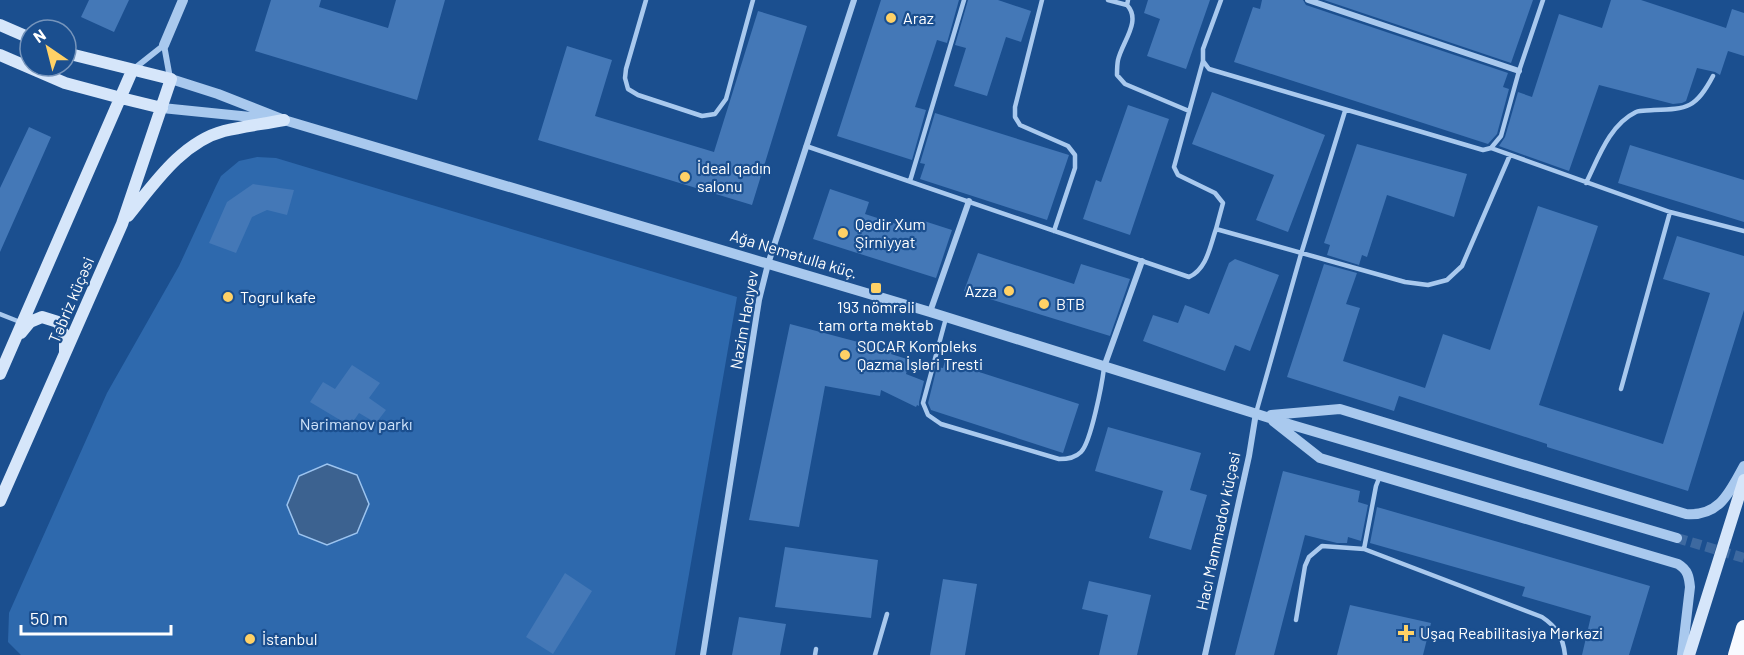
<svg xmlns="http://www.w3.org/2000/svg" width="1744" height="655" font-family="Barlow,sans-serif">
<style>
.green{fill:#2e69ad}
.water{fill:#3c6290;stroke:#9cc4f0;stroke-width:1.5}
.building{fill:#4478b7}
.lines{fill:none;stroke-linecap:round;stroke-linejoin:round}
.tertiary-tunnel{stroke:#3d69a0;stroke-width:10;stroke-dasharray:10 5;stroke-linecap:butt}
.service{stroke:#a9c9ee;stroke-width:4.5}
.minor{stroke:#a9c9ee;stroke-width:6}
.tertiary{stroke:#a9c9ee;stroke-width:10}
.secondary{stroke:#d6e6fa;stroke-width:12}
.trunk{stroke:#f8faff;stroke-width:16}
.poi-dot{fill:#ffd166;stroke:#1b4f8f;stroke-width:2}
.labels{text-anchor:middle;stroke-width:4.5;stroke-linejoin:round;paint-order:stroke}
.poi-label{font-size:16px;fill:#fff;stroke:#1b4f8f;text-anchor:start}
.street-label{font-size:16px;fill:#fff;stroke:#1b4f8f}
.park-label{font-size:16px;fill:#cfe3fa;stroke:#1b4f8f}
</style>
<rect width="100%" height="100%" fill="#1b4f8f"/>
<path class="green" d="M257 157 276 158 737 297 675 655H21L8 642 9 613 107 393 179 266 216 186 221 176 239 161Z"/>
<path class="water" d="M327 464 357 475 369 504 357 533 327 545 299 534 287 505 299 476Z"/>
<path class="building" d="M89 0H129L114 32 81 17Z
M271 0H321L319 7 388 28 396 0H445L417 100 255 51Z
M881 0H959L947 43 937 40 915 107 926 110 912 160 837 136Z
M968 0H998L1031 11 1021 42 1006 37 987 96 954 86 966 48 955 45Z
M1148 0H1210L1186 69 1147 56 1160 19 1144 13Z
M1262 0H1303L1306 5 1508 73 1503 87 1509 89 1497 134 1488 144 1234 62 1253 7 1260 9Z
M1324 0H1533L1511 63Z
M1611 0H1641L1726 28 1732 9 1744 13V56L1728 51 1720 75 1715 72 1697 68 1686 101 1682 103 1673 104 1599 85 1569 171 1499 146 1505 137 1518 92 1532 97 1559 14 1602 28Z
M758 11 807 26 752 205 538 140 567 46 612 60 595 116 714 152Z
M1212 92 1325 135 1288 232 1256 220 1274 175 1192 144Z
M1128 105 1169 119 1130 235 1083 219 1096 180 1101 182Z
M935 113 1069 155 1047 220 920 179 925 164 920 163Z
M29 127 51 137 0 252V188Z
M1357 144 1467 174 1454 217 1387 195 1367 257 1362 255 1359 265 1327 255 1330 245 1324 243Z
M1630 145 1744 180V222L1618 183Z
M253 184 294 190 287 215 267 210 252 217 236 253 209 243 227 202Z
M830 189 869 202 865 214 921 232 924 221 952 230 936 278 813 239Z
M1538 206 1598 226 1539 405 1663 444 1710 293 1663 279 1677 236 1744 256V310L1688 491 1547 447V444L1399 396 1394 411 1287 377 1324 264 1357 273 1346 304 1360 308 1343 361 1425 388 1443 334 1490 350Z
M978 253 1074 284 1081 264 1130 279 1110 336 964 291Z
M1235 259 1279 275 1250 351 1235 345 1225 371 1143 341 1153 315 1178 323 1185 305 1209 314 1229 263Z
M790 324 892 351 891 354 910 360 906 374 924 381 919 402V406L917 405 916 407 881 390 880 396 825 386 799 527 749 520Z
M945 361 1079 404 1063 453 931 410 928 403 937 367 943 368Z
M352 365 380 383 369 398 386 410 376 423 359 413 350 426 310 402 323 382 335 389Z
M1108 427 1201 453 1190 490 1207 495 1191 550 1149 538 1163 491 1095 471Z
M1283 471 1360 491 1358 502 1368 505 1361 541 1348 537 1347 543H1337L1305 535 1274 655H1235Z
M1377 507 1650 586 1629 655H1582L1591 616 1522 596 1525 587 1370 543Z
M785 547 878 560 871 618 775 607Z
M565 573 592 591 553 654 526 637Z
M943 579 977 584 965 655H930Z
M1089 581 1151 595 1137 655H1099L1108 615 1082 609Z
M1350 605 1431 623 1423 655H1337Z
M739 617 786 624 780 655H732Z"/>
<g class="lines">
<path class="tertiary-tunnel" d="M1677 538 1744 558"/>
<path class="service" d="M646 0 626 69 625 78 628 89 638 95 702 116 715 114 726 99 753 0
M1042 0 1015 107V117L1020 125 1068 146 1075 155V168L1054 231
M1108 0 1127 5
M1128 0 1127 5C1142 21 1122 42 1118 60 1117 65 1117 70 1117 75L1125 84 1189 111
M1221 0 1203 49V61L1209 69 1483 150 1491 148 1501 136 1519 71 1543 0
M1203 61 1174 167 1178 175 1215 193 1223 203 1216 229
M806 146 1189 277C1207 269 1210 246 1216 229L1405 282 1428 285 1447 280 1462 266 1510 155
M1491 148 1670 212 1744 231
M910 181 964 0
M1586 183C1598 159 1609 125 1636 112 1641 110 1648 111 1654 110 1688 109 1696 108 1713 76
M0 314 20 322
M946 318 923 403 928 415 941 424 1059 459C1068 459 1075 458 1081 452 1091 442 1102 384 1104 368
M1621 389 1670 212
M1256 413 1301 254 1345 111
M1380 476 1376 486 1364 549 1542 617C1557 627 1563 637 1565 655
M1296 620 1305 566 1309 557 1322 546 1364 549
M815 655 816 649
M875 655 887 614"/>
<path class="minor" d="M1308 0 1519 71
M135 68 164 45 170 78
M930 312 969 201
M1104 367 1142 261
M703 655 759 300 768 264 854 0
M1205 655 1249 456 1256 413"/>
<path class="tertiary" d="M164 45 183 0
M171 79 218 94 284 120 930 312 1292 425 1677 538
M162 108 272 119
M1271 415 1340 409 1686 514C1720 517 1730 491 1744 466
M1273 421 1320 458 1678 564C1688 570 1689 577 1690 587L1682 655"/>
<path class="secondary" d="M0 25 30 38
M0 55 65 83 121 98 162 108
M128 216C154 184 182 142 224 131 244 126 264 124 284 120
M21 333 30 322 42 317 58 322 65 337V353
M0 374 132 71
M0 501 122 224 171 79 66 53
M1689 655 1744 480"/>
<path class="trunk" d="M1736 655 1744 628"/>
</g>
<g class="poi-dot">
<circle cx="891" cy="18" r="6"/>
<circle cx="685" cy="177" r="6"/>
<circle cx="843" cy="233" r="6"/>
<rect x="870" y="282" width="12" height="12" rx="3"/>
<circle cx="1009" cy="291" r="6"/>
<circle cx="228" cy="297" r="6"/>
<circle cx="1044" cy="304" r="6"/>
<circle cx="845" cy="355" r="6"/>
<path d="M1403 624h6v6h6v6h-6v6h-6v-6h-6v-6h6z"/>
<circle cx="250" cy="639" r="6"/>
</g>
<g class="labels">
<g class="poi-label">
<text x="903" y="24">Araz</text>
<text x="697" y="174">İdeal qadın<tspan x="697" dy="18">salonu</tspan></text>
<text x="855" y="230">Qədir Xum<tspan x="855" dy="18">Şirniyyat</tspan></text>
<text x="997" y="297" text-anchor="end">Azza</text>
<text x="240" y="303">Togrul kafe</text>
<text x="1056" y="310">BTB</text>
<text x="876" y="313" text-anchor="middle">193 nömrəli<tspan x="876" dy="18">tam orta məktəb</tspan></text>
<text x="857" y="352">SOCAR Kompleks<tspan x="857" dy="18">Qazma İşləri Tresti</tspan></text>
<text x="1420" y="639">Uşaq Reabilitasiya Mərkəzi</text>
<text x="262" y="645">İstanbul</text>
</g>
<g class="street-label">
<text transform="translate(794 254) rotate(17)" y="6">Ağa Nemətulla küç.</text>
<text transform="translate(71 300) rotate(-67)" y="6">Təbriz küçəsi</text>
<text transform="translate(744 320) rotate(-80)" y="6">Nazim Hacıyev</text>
<text transform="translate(1218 531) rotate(-78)" y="6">Hacı Məmmədov küçəsi</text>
</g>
<g class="park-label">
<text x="356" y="430">Nərimanov parkı</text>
</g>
</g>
<g transform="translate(48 48) rotate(325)"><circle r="28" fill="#1b4f8f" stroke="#7695bc" stroke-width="1.5"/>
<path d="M0-4.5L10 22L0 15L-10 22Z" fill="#ffd166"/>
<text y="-9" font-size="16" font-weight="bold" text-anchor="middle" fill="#ffffff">N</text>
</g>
<path d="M21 625v9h150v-9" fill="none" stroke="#ffffff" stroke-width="3"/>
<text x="30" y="625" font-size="18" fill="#ffffff" stroke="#1b4f8f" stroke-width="4.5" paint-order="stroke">50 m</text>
</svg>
